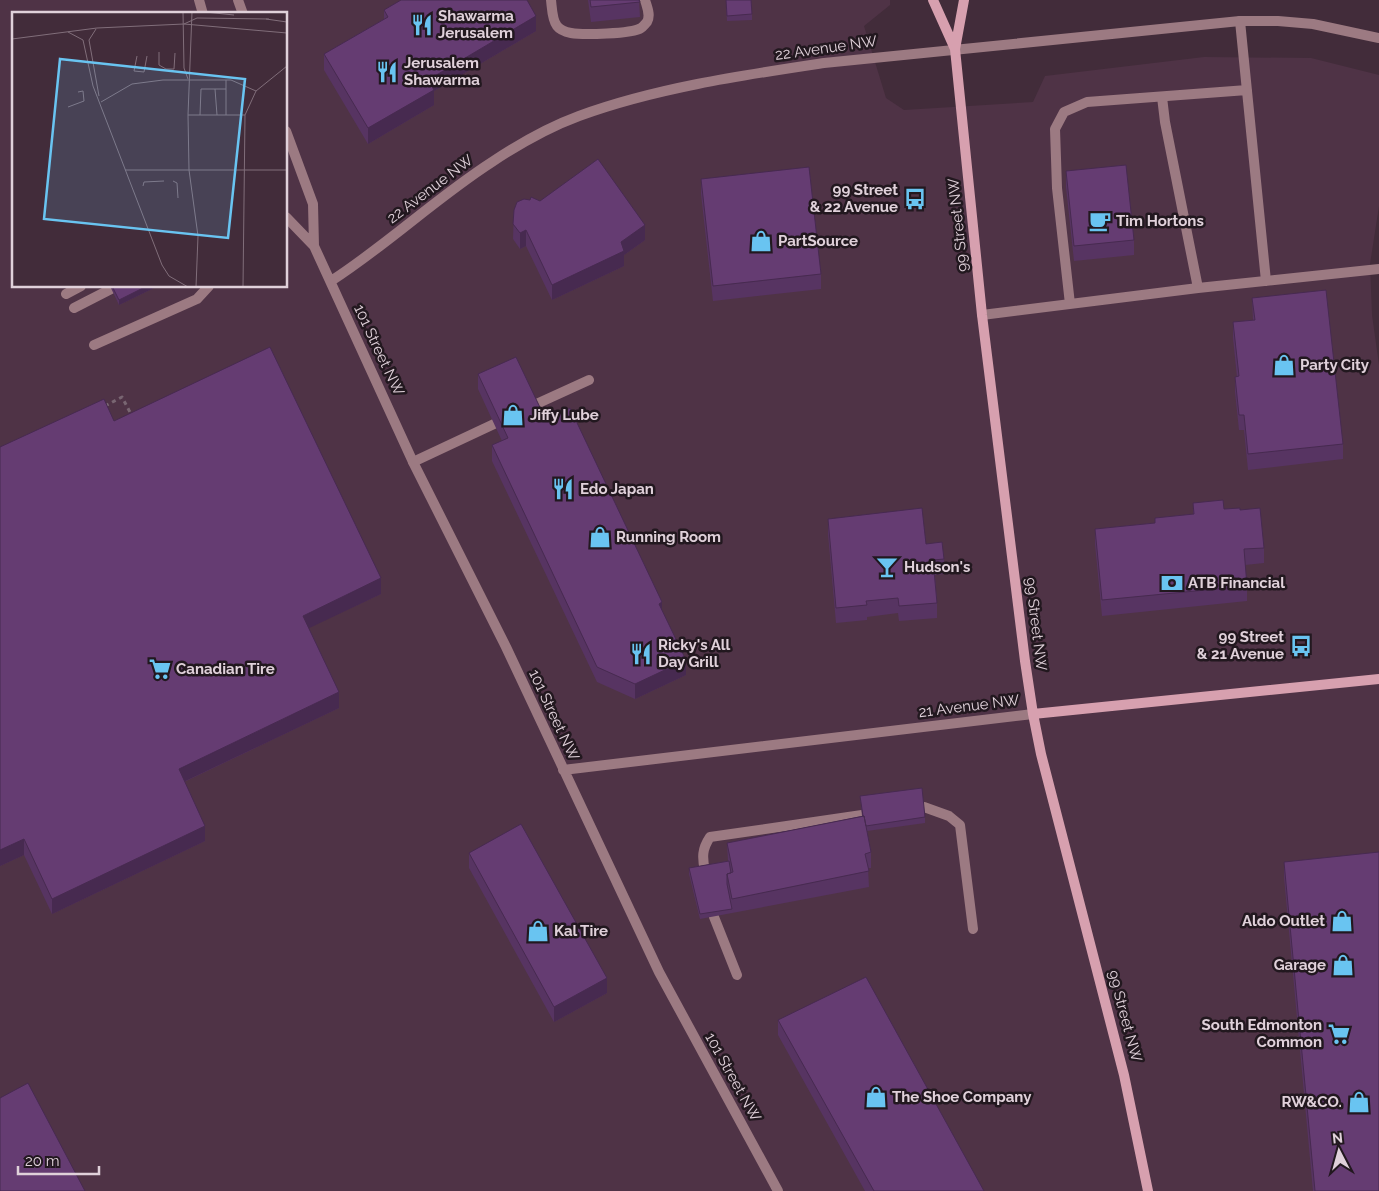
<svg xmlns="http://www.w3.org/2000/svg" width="1379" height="1191" font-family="Raleway,sans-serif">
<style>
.built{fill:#4f3346;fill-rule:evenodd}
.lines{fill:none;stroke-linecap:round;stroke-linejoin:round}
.path{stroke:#796672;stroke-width:3;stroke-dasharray:4 4;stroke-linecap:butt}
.lane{stroke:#9c7a82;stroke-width:10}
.street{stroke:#9c7a82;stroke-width:10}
.secondary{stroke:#d7a0af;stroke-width:10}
.wall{fill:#573462}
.shaded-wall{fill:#472a50}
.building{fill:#653c72;stroke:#472a50}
.labels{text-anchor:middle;stroke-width:5;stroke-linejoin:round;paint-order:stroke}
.poi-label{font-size:15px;font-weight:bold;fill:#e0d1da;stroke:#22181f;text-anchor:start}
.street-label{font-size:15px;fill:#e0d1da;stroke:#22181f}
.inset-road{fill:none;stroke:#816e7a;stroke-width:1}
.view{fill:#69c4f1;fill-opacity:0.15;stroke:#69c4f1;stroke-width:2.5}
.inset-edge{fill:none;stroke:#e0d1da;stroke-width:2.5}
</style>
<rect width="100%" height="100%" fill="#422c3a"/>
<path class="built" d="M0 0H890V5L864 26 886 98 904 110 1033 102 1045 76 1204 57 1311 58 1379 75V206L1370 264 1372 315 1379 365V1191H0ZM14 14H286V286H14Z"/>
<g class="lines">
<path class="path" d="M105 406 122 397 132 416"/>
<path class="lane" d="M551 0C552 8 552 20 557 26 560 30 566 32 571 33 582 35 632 34 641 28 643 27 645 24 647 22 651 15 647 7 645 0
M1240 21 1266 281
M1162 97 1165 122 1198 288
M66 294 81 286
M1070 304 1057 188 1055 129 1064 112 1087 102 1247 90
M74 308 111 289
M982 315 1198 288 1379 269
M94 345 197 299 209 286
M532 406 589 380
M413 462 494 424
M924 807 949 816 960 825 973 929
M705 871C702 857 702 849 710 837L862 815
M714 917 737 975"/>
<path class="street" d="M199 0 203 14
M238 0 243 14
M286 131 313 204 314 246
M286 217 314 246 413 462 506 647 659 972 778 1191
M331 281C387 245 436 198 492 162 519 144 549 127 579 116 655 88 744 75 824 63L1240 21H1278L1313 24 1379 38
M563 770 1033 714"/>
<path class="secondary" d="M933 0 955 49
M964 0 955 49 982 315 1025 661 1033 714 1041 754 1124 1075 1148 1191
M1033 714 1379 679"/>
</g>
<path class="wall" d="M588 0H639L640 17 591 22Z
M726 0 752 14V20L727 21Z
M384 10 536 31 434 91V105L368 144 324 70V54L384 19Z
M1066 171 1134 240V255L1074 261 1066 187Z
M701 179 821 274V289L713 301 701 194Z
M530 200 540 201 645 240 624 255V266L552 300 526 246 520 249 513 239 514 210Z
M110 286H158L119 305Z
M1252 298 1343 444V459L1248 470 1244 430H1239L1235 392V377H1237L1233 338V322L1253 320Z
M478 374 546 420 662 610 686 675 635 699 597 682 492 461V445L502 441 478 389Z
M114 421 381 594 308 628 339 708 184 782 205 841 52 914 24 855 0 866V447Z
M1193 503 1224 509 1240 510 1264 548V563L1245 565 1247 586V601L1102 616 1095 544V529L1155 523V518L1193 514Z
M828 519 926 544 944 559V574L935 575 937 603V618L899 621 898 613 867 617V620L836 623 828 534Z
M860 796 925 817V823L867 831 871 852V868H868L869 887 700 919 689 874V868L728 861 727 843 862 816Z
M469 853 607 993 554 1022 469 868Z
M1284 862 1379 1191H1313L1284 877Z
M778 1020 984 1191H865L778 1035Z"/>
<path class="shaded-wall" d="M536 16V31L434 91V105L368 144V128L428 80Z
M645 225V240L624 255V266L552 300V285L621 242Z
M526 230V246L520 249V233Z
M147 286H158L119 305V300Z
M381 578V594L303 631V616Z
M662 602V617L659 604Z
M686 660V675L635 699V684Z
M339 692V708L179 784V769Z
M205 826V841L52 914V899Z
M24 839V855L0 866V850Z
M607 978V993L554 1022V1007Z"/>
<path class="building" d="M401 0H527L536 16 428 80 434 90 368 128 324 54 388 17 384 10Z
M590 0H639L640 2 591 7Z
M726 0H751L752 14 727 16Z
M598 159 645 225 621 242 624 251 552 285 526 230 520 233 513 224 514 210 517 202 524 199 530 200 531 197 540 201Z
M1126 165 1134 240 1074 246 1066 171Z
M809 167 821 274 713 286 701 179Z
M112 286H147L119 300Z
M1326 290 1343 444 1248 454 1244 415H1239L1235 377 1239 376 1233 322 1255 320 1252 298Z
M270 347 381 578 303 616 339 692 179 769 205 826 52 899 24 839 0 850V447L104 399 114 421Z
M516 357 546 420 570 408 662 602 659 604 686 660 635 684 597 667 492 445 508 438 478 374Z
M1223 500 1224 509 1240 508V510L1260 508 1264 548 1244 549 1247 586 1102 600 1095 529 1155 523V518L1194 514 1193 503Z
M922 508 926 544 942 542 944 559 933 560 937 603 899 606 898 598 866 601 867 605 836 608 828 519Z
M922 788 925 817 866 826 864 816H863L860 796Z
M864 816 871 852 865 854 869 871 732 899 727 874 733 872 727 843Z
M521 824 607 978 554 1007 469 853Z
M1379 852V1191H1315L1284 862Z
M729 861 731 873 727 874V884L732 909 700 914 689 868Z
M866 977 984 1191H874L778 1020Z
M28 1083 85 1191H0V1098Z"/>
<defs>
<g id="restaurant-bare" transform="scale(1.725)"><path d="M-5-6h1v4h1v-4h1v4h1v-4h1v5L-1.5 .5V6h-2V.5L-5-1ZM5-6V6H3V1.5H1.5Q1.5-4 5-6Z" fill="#69c4f1" stroke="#22181f" stroke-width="2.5" paint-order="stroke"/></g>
<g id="bus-bare" transform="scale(1.725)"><path d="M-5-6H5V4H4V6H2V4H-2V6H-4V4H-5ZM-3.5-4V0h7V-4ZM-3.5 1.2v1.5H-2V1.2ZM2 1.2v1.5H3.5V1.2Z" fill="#69c4f1" stroke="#22181f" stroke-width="2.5" paint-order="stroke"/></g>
<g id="cafe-bare" transform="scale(1.725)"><path d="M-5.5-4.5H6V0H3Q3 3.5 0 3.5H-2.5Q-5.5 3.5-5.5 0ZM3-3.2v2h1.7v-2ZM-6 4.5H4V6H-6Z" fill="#69c4f1" stroke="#22181f" stroke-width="2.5" paint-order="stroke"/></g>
<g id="shop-bare" transform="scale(1.725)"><path d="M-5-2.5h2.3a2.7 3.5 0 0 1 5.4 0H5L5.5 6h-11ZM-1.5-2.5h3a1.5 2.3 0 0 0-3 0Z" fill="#69c4f1" stroke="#22181f" stroke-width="2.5" paint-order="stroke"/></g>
<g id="bar-bare" transform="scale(1.725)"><path d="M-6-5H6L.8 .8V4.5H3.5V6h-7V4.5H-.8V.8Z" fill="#69c4f1" stroke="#22181f" stroke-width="2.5" paint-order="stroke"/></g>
<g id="bank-bare" transform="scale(1.725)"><path d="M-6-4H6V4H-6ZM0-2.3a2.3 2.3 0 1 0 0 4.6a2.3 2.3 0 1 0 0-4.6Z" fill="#69c4f1" stroke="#22181f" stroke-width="2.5" paint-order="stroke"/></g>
<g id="supermarket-bare" transform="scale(1.725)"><path d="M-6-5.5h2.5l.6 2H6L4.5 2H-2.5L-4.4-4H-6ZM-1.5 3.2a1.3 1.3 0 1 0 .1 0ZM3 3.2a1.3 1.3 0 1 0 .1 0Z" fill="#69c4f1" stroke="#22181f" stroke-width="2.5" paint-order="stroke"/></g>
</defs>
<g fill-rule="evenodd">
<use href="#restaurant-bare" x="422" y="25"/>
<use href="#restaurant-bare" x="387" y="72"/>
<use href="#bus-bare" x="915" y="199"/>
<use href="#cafe-bare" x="1100" y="221"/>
<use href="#shop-bare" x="761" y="241"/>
<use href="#shop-bare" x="1284" y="365"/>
<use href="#shop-bare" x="513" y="415"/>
<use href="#restaurant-bare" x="563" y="489"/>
<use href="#shop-bare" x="600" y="537"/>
<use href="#bar-bare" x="887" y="567"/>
<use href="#bank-bare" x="1172" y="583"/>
<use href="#bus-bare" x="1301" y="646"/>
<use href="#restaurant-bare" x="641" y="654"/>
<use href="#supermarket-bare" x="160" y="669"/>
<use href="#shop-bare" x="1342" y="921"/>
<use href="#shop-bare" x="538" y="931"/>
<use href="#shop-bare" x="1343" y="965"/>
<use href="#supermarket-bare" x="1339" y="1034"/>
<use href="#shop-bare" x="876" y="1097"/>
<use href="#shop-bare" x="1359" y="1102"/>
</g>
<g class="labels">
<g class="poi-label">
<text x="438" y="21">Shawarma<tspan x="438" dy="17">Jerusalem</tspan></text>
<text x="404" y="68">Jerusalem<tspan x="404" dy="17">Shawarma</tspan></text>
<text x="898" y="195" text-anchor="end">99 Street<tspan x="898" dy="17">&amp; 22 Avenue</tspan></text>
<text x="1116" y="226">Tim Hortons</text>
<text x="778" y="246">PartSource</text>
<text x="1300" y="370">Party City</text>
<text x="530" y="420">Jiffy Lube</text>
<text x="580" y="494">Edo Japan</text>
<text x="616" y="542">Running Room</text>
<text x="904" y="572">Hudson's</text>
<text x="1188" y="588">ATB Financial</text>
<text x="1284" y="642" text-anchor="end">99 Street<tspan x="1284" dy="17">&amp; 21 Avenue</tspan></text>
<text x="658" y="650">Ricky's All<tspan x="658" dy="17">Day Grill</tspan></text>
<text x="176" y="674">Canadian Tire</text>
<text x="1325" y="926" text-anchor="end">Aldo Outlet</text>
<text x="554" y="936">Kal Tire</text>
<text x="1326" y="970" text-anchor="end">Garage</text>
<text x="1322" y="1030" text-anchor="end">South Edmonton<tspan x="1322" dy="17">Common</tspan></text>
<text x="892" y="1102">The Shoe Company</text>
<text x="1342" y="1107" text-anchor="end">RW&amp;CO.</text>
</g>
<g class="street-label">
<text transform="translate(826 48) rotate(-8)" y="5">22 Avenue NW</text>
<text transform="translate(430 189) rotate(-37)" y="5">22 Avenue NW</text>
<text transform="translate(958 225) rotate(-96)" y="5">99 Street NW</text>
<text transform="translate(379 350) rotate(65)" y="5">101 Street NW</text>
<text transform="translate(1036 624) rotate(83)" y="5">99 Street NW</text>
<text transform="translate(969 706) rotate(-7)" y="5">21 Avenue NW</text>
<text transform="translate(554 715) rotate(65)" y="5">101 Street NW</text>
<text transform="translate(1125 1016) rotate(75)" y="5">99 Street NW</text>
<text transform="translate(733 1077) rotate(61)" y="5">101 Street NW</text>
</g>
</g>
<g transform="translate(12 12)">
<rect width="275" height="275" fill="#422c3a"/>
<path class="inset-road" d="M171 0 172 56 176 67M180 0 176 103 177 158 186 224 184 275M193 0 222 3M254 7 275 10M172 12 185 6 257 7M84 17 77 28 87 84M56 20 71 28 81 74 150 253 157 264 176 275M0 27 85 16 172 12 275 21M147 40V53L154 57H162L163 41M125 44 122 59 132 60 135 44M203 77 205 103M89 90 120 72 151 68H219L244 79M56 95 72 89 71 79 66 80M176 103H233M188 103 189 77H214M214 103V68M113 158H275M161 169 165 171 166 186M131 174 132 170 152 169M231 275 233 103 244 79 275 54"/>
<path class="view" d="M48 47 233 67 216 226 32 207Z"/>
<rect width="275" height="275" class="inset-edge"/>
</g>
<g transform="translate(1339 1151) rotate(354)" stroke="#22181f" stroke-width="4" paint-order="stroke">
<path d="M0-4L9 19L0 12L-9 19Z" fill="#e0d1da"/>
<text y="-8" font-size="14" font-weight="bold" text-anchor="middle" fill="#e0d1da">N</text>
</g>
<path d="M18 1166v8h81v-8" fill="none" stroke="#e0d1da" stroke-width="2.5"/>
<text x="25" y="1166" font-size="15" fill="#e0d1da" stroke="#22181f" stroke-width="4" paint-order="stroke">20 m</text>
</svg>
